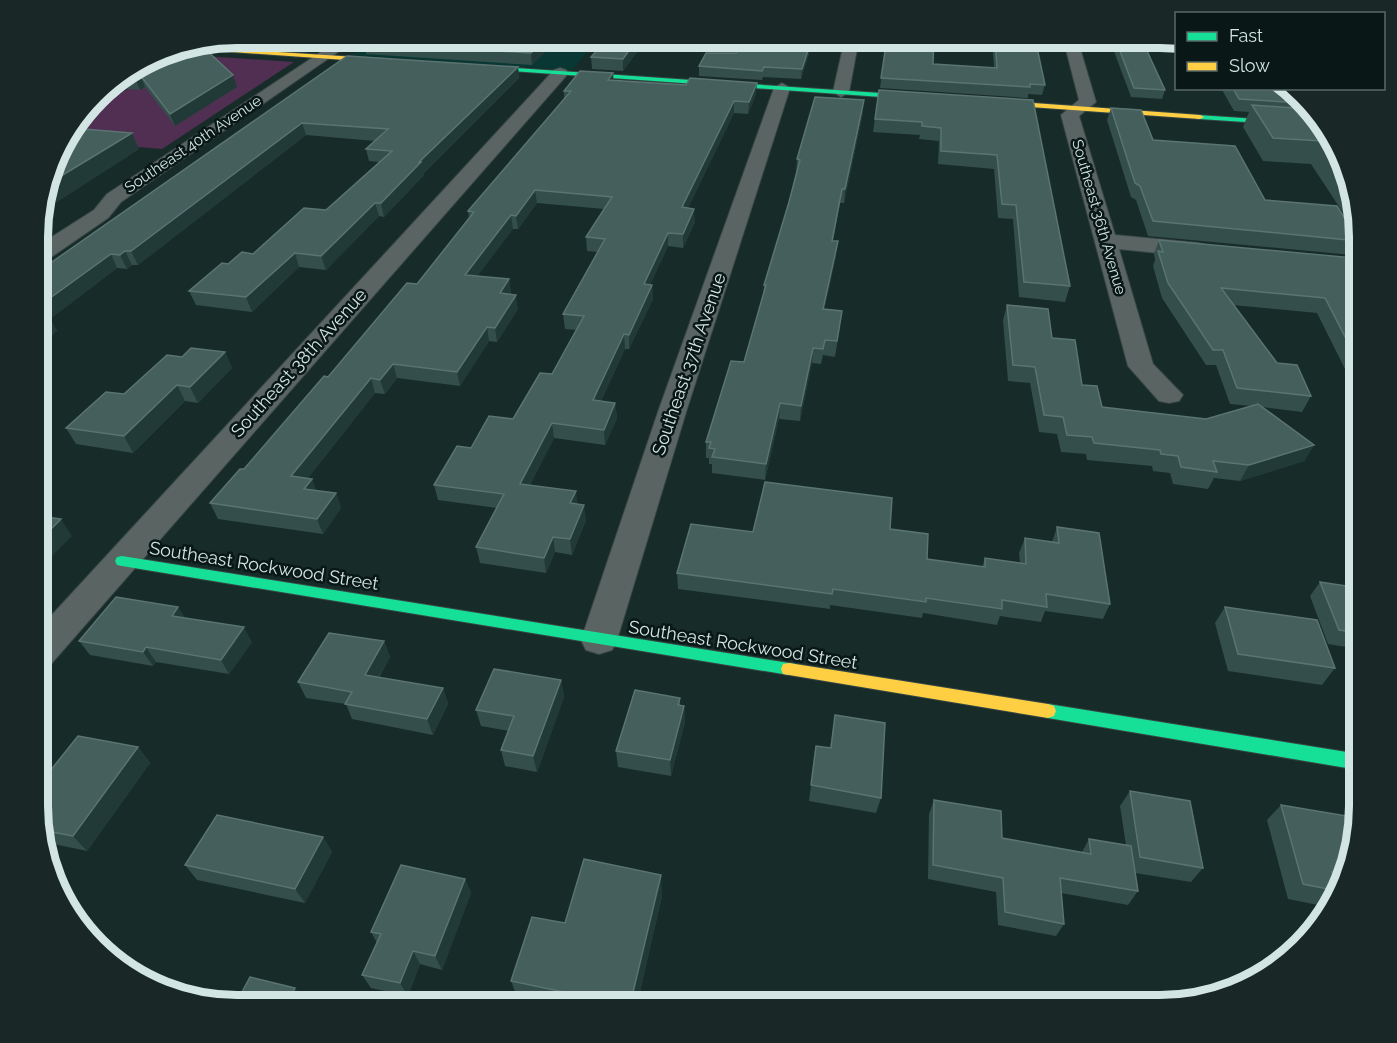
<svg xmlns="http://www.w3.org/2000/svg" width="1397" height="1043" font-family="Raleway,sans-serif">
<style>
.built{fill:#093834}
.green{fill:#502f52}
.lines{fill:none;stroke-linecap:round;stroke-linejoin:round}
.street-casing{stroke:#374745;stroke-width:2}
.fast-casing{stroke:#374745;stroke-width:2}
.slow-casing{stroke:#374745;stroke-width:2}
.street{fill:#5a6463;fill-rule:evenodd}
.fast{fill:#16e098;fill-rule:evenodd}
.slow{fill:#ffcf43;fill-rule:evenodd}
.wall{fill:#334e4b}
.shaded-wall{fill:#213937}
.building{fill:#445f5c;stroke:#5a7471;stroke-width:1.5}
.labels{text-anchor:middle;stroke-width:5;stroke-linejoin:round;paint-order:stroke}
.far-street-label{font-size:15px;fill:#d2e5e2;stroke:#091716}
.street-label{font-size:18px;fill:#d2e5e2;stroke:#091716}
.rim{fill:none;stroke:#d2e5e2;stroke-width:8}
</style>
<rect width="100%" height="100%" fill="#172b29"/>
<path class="built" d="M375 38H599L572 70 351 55Z"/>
<path class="green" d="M189 55 294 62 162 149 63 141 85 113Z"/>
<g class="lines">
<g class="street-casing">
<path id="street" d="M342 38H358L121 202 108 218 47 260 39 262V245L94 210 107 194Z
M845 38H859L849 92 841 97 833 92Z
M1063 38H1077L1096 102 1079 116 1115 235 1198 243 1206 245 1209 250 1206 255 1198 257 1119 249 1153 364 1183 395 1179 401 1169 403 1159 401 1128 366 1061 115 1079 100Z
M560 68 566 70 568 73 566 76 51 664 38 668V630L554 70Z
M782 83 790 88 687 409 617 640 612 650 599 654 586 650 581 640 659 409 774 88Z"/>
</g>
<g class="fast-casing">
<path id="fast" d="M472 65 924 96 928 98 924 100 470 68Z
M1197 115 1319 123 1322 127 1200 119H1197Z
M122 556 789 663 795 664 797 669 795 674 789 675 122 566 117 565 115 561 117 557Z
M1048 704 1359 754V770L1048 718 1042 716 1040 711 1042 706Z"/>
</g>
<g class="slow-casing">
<path id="slow" d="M183 46 388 59 391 61 388 63 174 48Z
M990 100 1200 115 1204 117 1200 119 987 104 986 102Z
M789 663 1048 704 1054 706 1056 711 1054 716 1048 718 789 675 783 674 781 669 783 664Z"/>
</g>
<use href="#street" class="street"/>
<use href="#fast" class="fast"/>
<use href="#slow" class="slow"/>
</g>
<path class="wall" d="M237 38H314L301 46 221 40Z
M343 38H559L532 65 366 54V51L346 49Z
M608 38H647L623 71 592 69 591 57Z
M744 38H814L801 79 763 77 762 80 699 76V66L736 53Z
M887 38 933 64 994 68 992 38H1035L1045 85 1042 95 1028 94V98L880 88Z
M1109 38H1141L1165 90 1162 99 1131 97Z
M173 48 237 87 175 126 145 87 140 90 105 87Z
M347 56 518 67 519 78 424 173V175L384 217 379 216 326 270 299 267 252 312 196 305 189 291 228 264 253 254 326 210 379 162 369 161 366 149 375 141 306 135 138 265H132L127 269 117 268 50 319 57 331 39 345V271Z
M613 80 756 94 748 114 734 113 688 208 695 222 683 248 668 246 650 285H652L653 299 629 349H625L601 401 615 403 617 418 605 445 554 438 530 485 578 504 586 520 572 555 555 552 546 573 480 563 476 547 497 508 438 500 434 485 471 448 513 419 552 374 576 330 565 329 563 314 598 252 587 251 586 237 604 209 537 203 518 229H513L477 276 509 279 511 293V295L518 309 497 342 489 341 460 386 397 378 385 394 375 393 308 478 312 479 316 491 336 493 341 508 323 534 218 519 210 503 244 469 328 377 417 284 469 218 468 211 564 99V91Z
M1221 88H1292L1339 149 1359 237 1311 164 1263 161 1243 127 1249 112 1234 111Z
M879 90 1033 100 1070 286 1065 302 1019 297 1013 219 998 218 994 169 938 164 939 141 919 139 920 135 873 132Z
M1111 108 1153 140 1265 200 1359 240 1352 255 1148 236 1136 200 1131 197 1107 120Z
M863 113 844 203H840L833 241 836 256 824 310 840 326 835 357 823 355 821 364 812 363 800 421 779 419 765 480 712 473V464H709V458H706V442L744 362 763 295 764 285 789 202 796 173 797 159Z
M132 133 139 149 52 205 42 204 64 138Z
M1159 240 1354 258 1359 256V397L1317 313 1233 305 1277 363 1311 396 1302 412 1262 407 1314 445 1304 461 1240 481 1214 478 1208 489 1173 484 1170 473 1153 471 1152 466 1087 460 1086 454 1061 452 1057 434 1039 432 1030 383 1008 381 1003 320 1007 305 1052 338 1082 385 1102 407 1206 419 1252 406 1230 404 1216 365H1206L1162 298 1153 266 1155 260 1154 254Z
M225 352 232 368 198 403 185 401 133 453 76 444 66 428 124 394 182 357Z
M1057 527 1110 604 1103 619 1045 611 1041 622 1000 616 997 625 923 613 922 618 830 605V609L678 589 677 573 753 532 890 529 927 559 982 567 985 558 1020 563 1019 553 1025 538 1052 542Z
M1320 582 1359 588V649L1328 644 1310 596Z
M178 607 185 618 252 642 229 674 156 662 153 666 90 655 79 641Z
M1225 607 1335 668 1322 685 1228 671 1215 623Z
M384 641 390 657 379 678 443 688 448 704 433 735 352 719 346 704 306 698 298 682Z
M561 680 564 697 537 772 505 766 501 750 509 731 481 726 476 710Z
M680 698V705L684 706 685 722 671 776 618 767 616 751Z
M835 715 881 798 876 813 809 801 816 746 830 748Z
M138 747 150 763 87 851 44 842 38 819 46 776Z
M1130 791 1203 868 1191 882 1135 873 1138 891 1128 905 1061 893 1064 924 1056 936 998 925 996 892 928 879 929 814 934 800 1002 838 1082 852 1089 839 1126 845 1120 806Z
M1281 805 1359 819 1344 882 1339 890H1338V891L1323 906 1288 899 1267 820Z
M323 837 332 852 305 903 197 880 185 865Z
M465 879 471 893 442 970 420 964 408 996 371 988 362 975 377 943 371 932Z
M662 896 637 1005H543L518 1000 511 981 565 923Z"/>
<path class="shaded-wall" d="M298 38H314L301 46Z
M547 38H559L532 65 531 53Z
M638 38H647L623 71V59Z
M812 38H814L801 79 802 69Z
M518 67 519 78 424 173V175L384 217 381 203 419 162Z
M613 73 614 85 608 80Z
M140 75 145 87 140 90 135 78Z
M233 75 237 87 175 126 170 114Z
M757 83 756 94 748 114 749 102Z
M864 100 863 113 844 203 845 189Z
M734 101V113L682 221V207Z
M302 123 306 135 138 265 131 251Z
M132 133 139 149 52 205 46 192 48 184Z
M842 189 840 203 830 255 832 241Z
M535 190 537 203 518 229 516 216Z
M375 203 379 216 326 270 321 256Z
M694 209 695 222 683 248V234Z
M511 215 513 229 468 289 465 275Z
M668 233V246L644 298V284Z
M838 241 836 256 821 325 823 309Z
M125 251 132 265 127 269 120 255Z
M295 253 299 267 252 312 246 297Z
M111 254 117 268 50 319 57 331 39 345V306Z
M509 279 511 293 502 308 500 293Z
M652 285 653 299 629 349V335Z
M516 295 518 309 497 342 495 328Z
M487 327 489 341 460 386 457 372Z
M624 334 625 349 595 415 593 400Z
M813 348 812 363 800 421 801 406Z
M225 352 232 368 198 403 190 387Z
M393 364 397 378 385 394 380 380Z
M371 378 375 393 298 491 291 476Z
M177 385 185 401 133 453 124 436Z
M615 403 617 418 605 445 604 430Z
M780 403 779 419 765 480 766 464Z
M552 423 554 438 523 499 520 484Z
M1314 445 1304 461 1240 481 1249 465Z
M312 479 318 494 304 489Z
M576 491 578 507 570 503Z
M336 493 341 508 323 534 317 519Z
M584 505 586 520 572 555 570 539Z
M61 519 72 536 38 570 39 541Z
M553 537 555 552 546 573 544 558Z
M178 607 187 622 172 616Z
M244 627 252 642 229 674 221 660Z
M384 641 390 657 371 691 365 675Z
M146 647 156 662 153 666 143 652Z
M561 680 564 697 537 772 533 756Z
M443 688 448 704 433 735 427 719Z
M684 706 685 722 671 776 670 760Z
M138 747 150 763 87 851 73 836Z
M323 837 332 852 305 903 295 889Z
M661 875 662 896 637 1005H630Z
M465 879 471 893 442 970 435 956Z
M413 951 420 964 408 996 400 983Z
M295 988 305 999 302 1005H286Z"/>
<path class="building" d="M343 38H547L531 53 364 43 368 40Z
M608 38H638L623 59 591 57Z
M744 38H812L802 69 764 67 762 71 699 66 706 53H736Z
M887 38H934L933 64 997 68 995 38H1035L1045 85 1030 84V87L881 78Z
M1115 38H1141L1165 90 1134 88Z
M192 45 202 46 233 75 170 114 140 75 135 78 123 77 173 48Z
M347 56 518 67 419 162H421L381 203H375L321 256 295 253 246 297 189 291 222 263 228 264 242 252 253 254 304 208 326 210 392 151 366 149 388 129 302 123 131 251H125L120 255 111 254 39 306V271Z
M580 71 613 73 608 80 686 85 690 78 757 83 749 102 734 101 682 207 694 209 683 234 668 233 644 284 652 285 629 335 624 334 593 400 615 403 604 430 552 423 520 484 576 491 570 503 584 505 570 539 553 537 544 558 476 547 504 494 434 485 457 446 471 448 489 416 513 419 540 373 552 374 584 316 563 314 605 239 586 237 612 197 535 190 516 216 511 215 465 275 509 279 500 293 516 295 495 328 487 327 457 372 393 364 380 380 371 378 291 476 312 479 304 489 336 493 317 519 210 503 240 469H244L324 376 328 377 407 283 417 284 474 212 468 211 571 91H564Z
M1233 88H1292L1303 103 1239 99Z
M879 90 1033 100 1070 286 1024 282 1016 205 1002 204 997 155 941 151V128L922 126V122L875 119Z
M815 97 864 100 845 189H842L832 241H838L823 309 842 311 837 341 825 340 823 349 813 348 801 406 780 403 766 464 712 457 715 449 709 448 711 442H706L731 361 744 362 766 285H764L789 202 800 160 797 159Z
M1252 105 1308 109 1339 149 1345 173 1322 141 1273 138Z
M1111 108 1141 110 1153 140 1235 146 1265 200 1337 206 1359 241 1153 221 1140 186 1135 183Z
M72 128 132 133 48 184 64 138Z
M1159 240 1354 258 1359 256V364L1325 298 1221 288 1277 363 1297 365 1311 396 1237 388 1223 350H1213L1168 283 1158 251 1163 252Z
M1007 305 1048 309 1052 338 1075 340 1082 385 1097 386 1102 407 1206 419 1258 404 1314 445 1249 465 1213 461 1217 472 1181 467 1178 456 1161 454 1160 450 1094 443 1092 437 1067 435 1063 417 1044 415 1035 367 1013 365Z
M39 315 49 317 39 324Z
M191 348 225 352 190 387 177 385 124 436 66 428 106 392 124 394 167 355 182 357Z
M765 482 892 498 890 529 928 534 927 559 985 567V558L1026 564 1025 538 1059 543 1057 527 1099 533 1110 604 1046 594 1047 607 1002 600V609L926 598V602L833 589 832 594 677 573 691 524 753 532Z
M39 516 61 519 39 541Z
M1320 582 1359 588V633L1339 630Z
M116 597 178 607 172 616 244 627 221 660 146 647 143 652 79 641Z
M1225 607 1317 620 1335 668 1238 654Z
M329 633 384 641 365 675 443 688 427 719 345 704 352 692 298 682Z
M494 669 561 680 533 756 501 750 514 716 476 710Z
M635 690 680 698 678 705 684 706 670 760 616 751Z
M835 715 885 723 881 798 811 785 816 746 831 748Z
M78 736 138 747 73 836 41 830 38 819V774L46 776Z
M1130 791 1190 801 1203 868 1140 857Z
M934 800 1001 811 1002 838 1091 854 1089 839 1131 846 1138 891 1060 878 1064 924 1005 912 1003 878 933 865Z
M1281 805 1359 818 1346 874 1332 872 1338 891 1303 884Z
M217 815 323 837 295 889 185 865Z
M584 859 661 875 630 1005H626L511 981 532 917 565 923Z
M401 865 465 879 435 956 413 951 400 983 362 975 381 934 371 932Z
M250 977 295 988 286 1005H235Z"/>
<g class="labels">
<g class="far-street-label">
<text transform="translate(193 144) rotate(-34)" y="5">Southeast 40th Avenue</text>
<text transform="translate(1099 217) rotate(74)" y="5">Southeast 36th Avenue</text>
</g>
<g class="street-label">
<text transform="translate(299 363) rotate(-48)" y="6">Southeast 38th Avenue</text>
<text transform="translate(689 364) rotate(-71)" y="6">Southeast 37th Avenue</text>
<text transform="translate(264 566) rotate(9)" y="6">Southeast Rockwood Street</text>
<text transform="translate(743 645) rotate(9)" y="6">Southeast Rockwood Street</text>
</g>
</g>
<path d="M0 0H1397V1043H0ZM237 48H1160A189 189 0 0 1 1349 237V806A189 189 0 0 1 1160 995H237A189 189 0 0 1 48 806V237A189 189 0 0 1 237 48Z" fill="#192726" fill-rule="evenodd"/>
<path class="rim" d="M237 48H1160A189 189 0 0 1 1349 237V806A189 189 0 0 1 1160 995H237A189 189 0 0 1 48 806V237A189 189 0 0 1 237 48Z"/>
<rect x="1175" y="12" width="210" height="78" fill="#091716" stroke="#596968" stroke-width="1.5"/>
<rect x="1187" y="32" width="30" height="9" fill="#16e098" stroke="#596968" stroke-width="1.5"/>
<text x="1229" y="42" font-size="18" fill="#d2e5e2">Fast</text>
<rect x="1187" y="62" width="30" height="9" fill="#ffcf43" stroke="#596968" stroke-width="1.5"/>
<text x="1229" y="72" font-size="18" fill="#d2e5e2">Slow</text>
</svg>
